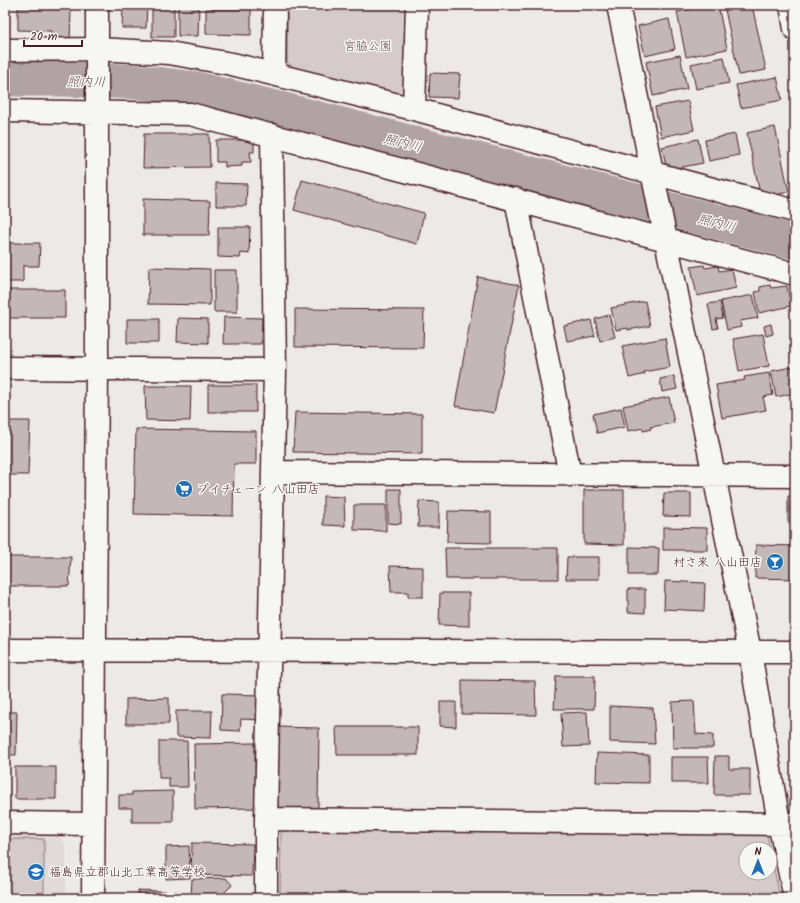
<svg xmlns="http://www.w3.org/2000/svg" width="800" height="903" font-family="Kalam,'Klee One',sans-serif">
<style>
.built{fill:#e0dad8}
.green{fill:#d4cbca;stroke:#8f757a}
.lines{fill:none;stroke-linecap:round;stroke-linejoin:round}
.river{stroke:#b1a2a3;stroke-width:35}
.building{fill:#c4b7b7;stroke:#4a1f2b}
.minor-casing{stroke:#4a1f2b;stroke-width:25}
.minor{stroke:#f6f6f2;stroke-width:22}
.labels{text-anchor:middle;stroke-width:3;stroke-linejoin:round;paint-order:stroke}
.park-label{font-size:12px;fill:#6c4a53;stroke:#f6f6f2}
.poi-label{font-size:12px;fill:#4a1f2b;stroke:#f6f6f2;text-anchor:start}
.water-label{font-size:13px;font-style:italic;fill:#6e4d55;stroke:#f6f6f2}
</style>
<rect width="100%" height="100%" fill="#ece9e6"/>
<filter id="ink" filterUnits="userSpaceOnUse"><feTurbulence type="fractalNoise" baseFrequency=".025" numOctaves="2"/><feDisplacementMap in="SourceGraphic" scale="8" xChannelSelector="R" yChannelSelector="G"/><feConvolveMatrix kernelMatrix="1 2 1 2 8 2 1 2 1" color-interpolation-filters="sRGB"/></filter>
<g filter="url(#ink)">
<path class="built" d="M5 833H57L66 846V898H5Z"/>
<path class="green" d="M287 5H409L408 90 401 96 292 68 287 62Z
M281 830 766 831 770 849H746V873H770V849L780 898H280Z
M5 839H44V898H5Z"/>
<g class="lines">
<path class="river" d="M5 79H64L139 82 196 89 288 111 795 242"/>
</g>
<path class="building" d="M123 5H147L146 28H122Z
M152 5H174V37H152Z
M178 5H199L198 36H178Z
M711 5H718L727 49 686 57 677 12Z
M724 5H752L766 70 739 75Z
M18 7 71 8 70 40 51 39V31L18 30Z
M206 9H251V35L206 34Z
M669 19 675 49 645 56 638 26Z
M680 55 687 89 653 96 646 62Z
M724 57 729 83 696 89 691 64Z
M430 73 460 74 458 98 429 97Z
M777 77 782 100 741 108 736 85Z
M688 101 694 130 661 137 655 107Z
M775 127 789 192 761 198 747 133Z
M144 134H209L210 167 143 168Z
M735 134 739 155 709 161 705 140Z
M698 139 703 163 667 170 662 147Z
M216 140H254V152H250L251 162H242V166L225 167V162H216Z
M302 180 424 213 417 244 294 210Z
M216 183 247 184 246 206H216Z
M143 199 210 201 209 235H143Z
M218 227H250L249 254 241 253 240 258 218 257Z
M7 243H40L39 266H23V282H8Z
M704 265 705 268 718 266 719 271 732 269 736 288 697 296 691 267Z
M149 267 210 269V305L148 304Z
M214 270H237V312H214Z
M478 277 519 285 494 413 455 406Z
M770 285 771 288 787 286 791 306 759 313 755 292 760 291V287Z
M8 290H65V318H8Z
M753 295 758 318 740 321 741 327 727 330 721 301Z
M645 301 650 326 628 330V328L616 330 611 308Z
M720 302 723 318 716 319 718 328 713 329 708 304Z
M295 309 424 310 423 348 295 347Z
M609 315 615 337 600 341 595 319Z
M224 317 262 318 261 344H223Z
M178 318 208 319V343L177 342Z
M127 319H159V343H127Z
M591 320 595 336 567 341 564 326Z
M771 324 773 334 766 336 764 326Z
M763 334 769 366 739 371 733 339Z
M665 338 670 367 644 372 645 374 629 378 622 346Z
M792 367 795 393 776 397 771 371Z
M769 373 773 395 763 397 766 410 722 418 716 385 745 380 744 377Z
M674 376 677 389 662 392 660 379Z
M208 385H256V412H208Z
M145 386H191L190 421 146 420Z
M669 397 674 423 650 427 651 429 643 431V428L628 431 623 406Z
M621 408 625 427 597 433 593 414Z
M295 412 422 414V454L293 452Z
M5 421H30L28 475H5Z
M136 429 256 431V464H234L233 516 134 514Z
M388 489H401V524L388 523Z
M584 490H624V545L584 544Z
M664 493H691V517L663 516Z
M323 496 344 497 345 526 323 525Z
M788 496H795V523L788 522Z
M419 501 439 502V527H418Z
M354 505H386V531L354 530Z
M448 511 491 512V543L447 542Z
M663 527 707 528V550H663Z
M756 545 795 546V579L755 578Z
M629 547 659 548 658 575H629Z
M445 548H558V579H446Z
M6 557H71L69 586H6Z
M567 557H599V579H566Z
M390 566 423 567V597H408V592H391Z
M665 581 705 583 704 611 664 609Z
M628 589H645V613L628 612Z
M440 593H469V626L439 625Z
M556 676H595L594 709H554Z
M462 680 535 681 536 715 462 714Z
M222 694 262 695V720L241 719 240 731 221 730Z
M169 698V724H126V699Z
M694 701 696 734 713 735V748H673L672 702Z
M440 702H456V727L440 726Z
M610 706 653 708 655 744 610 742Z
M176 711H212L211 738 176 737Z
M5 712H17L16 755H5Z
M587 712 589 746 563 747 561 713Z
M277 727 319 728 318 808H276Z
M336 727H418V755H337Z
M159 741H187L188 787H169V778H159Z
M255 743 256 808 195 809 194 744Z
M597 753 649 755V783L596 782Z
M715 756H729V769H750V795H714Z
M671 757H708L709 783H671Z
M5 766H7L6 803H5Z
M15 767H56V799H15Z
M173 791V822H132V808H119V795H132V792Z
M192 843 253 844 252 876 191 875Z
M189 846 190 878 166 879V847Z
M226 878 232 885 224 893 227 898H191L192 879Z
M138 890 178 892V898H138Z"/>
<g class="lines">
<g class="minor-casing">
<path id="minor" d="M618 5 750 652 779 823 795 898
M791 5 795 29
M5 50 98 49 169 53 232 64 414 109 795 211
M274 74 275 5
M414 109 417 5
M5 111 190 114 795 274
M516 199 570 475
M5 368 275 370
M274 472 795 476
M5 650 795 652
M266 819 794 824
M5 823 93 824
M93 898 97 369V5
M266 898V819L275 370 272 135"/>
</g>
<use href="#minor" class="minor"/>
</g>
</g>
<defs>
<g id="supermarket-disc" transform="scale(0.9)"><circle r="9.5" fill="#1f6fb2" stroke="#f6f6f2"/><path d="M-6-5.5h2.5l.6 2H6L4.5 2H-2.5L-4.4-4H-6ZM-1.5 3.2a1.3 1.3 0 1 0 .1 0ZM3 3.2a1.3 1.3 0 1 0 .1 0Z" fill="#fff"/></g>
<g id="bar-disc" transform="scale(0.9)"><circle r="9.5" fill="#1f6fb2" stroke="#f6f6f2"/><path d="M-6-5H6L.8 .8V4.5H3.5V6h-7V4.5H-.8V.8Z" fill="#fff"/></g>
<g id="school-disc" transform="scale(0.9)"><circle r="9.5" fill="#1f6fb2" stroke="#f6f6f2"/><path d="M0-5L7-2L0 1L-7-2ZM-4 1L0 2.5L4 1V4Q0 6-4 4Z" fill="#fff"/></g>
</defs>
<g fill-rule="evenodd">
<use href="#supermarket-disc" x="184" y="489"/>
<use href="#bar-disc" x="775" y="562"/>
<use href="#school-disc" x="36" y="872"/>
</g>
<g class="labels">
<g class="park-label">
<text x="368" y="50">宮脇公園</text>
</g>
<g class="poi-label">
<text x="197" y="493">ブイチェーン 八山田店</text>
<text x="762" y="566" text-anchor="end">村さ来 八山田店</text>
<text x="49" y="876">福島県立郡山北工業高等学校</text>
</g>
<g class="water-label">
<text transform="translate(86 81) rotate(1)" y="5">照内川</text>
<text transform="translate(403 142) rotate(14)" y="5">照内川</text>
<text transform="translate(717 222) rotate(14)" y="5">照内川</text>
</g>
</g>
<rect width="800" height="903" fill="none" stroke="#f6f6f2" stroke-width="20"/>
<rect x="10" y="10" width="780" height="883" fill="none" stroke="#4a1f2b" stroke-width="1.5" filter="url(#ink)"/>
<g transform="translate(758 861)"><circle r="19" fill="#f6f6f2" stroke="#b1a0a2"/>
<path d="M0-3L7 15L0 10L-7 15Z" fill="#1f6fb2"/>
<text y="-6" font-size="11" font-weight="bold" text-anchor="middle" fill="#4a1f2b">N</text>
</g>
<path d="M24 40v6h58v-6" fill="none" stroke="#4a1f2b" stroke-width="2"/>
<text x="30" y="40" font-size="12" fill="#4a1f2b" stroke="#f6f6f2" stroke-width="3" paint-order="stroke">20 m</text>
</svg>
